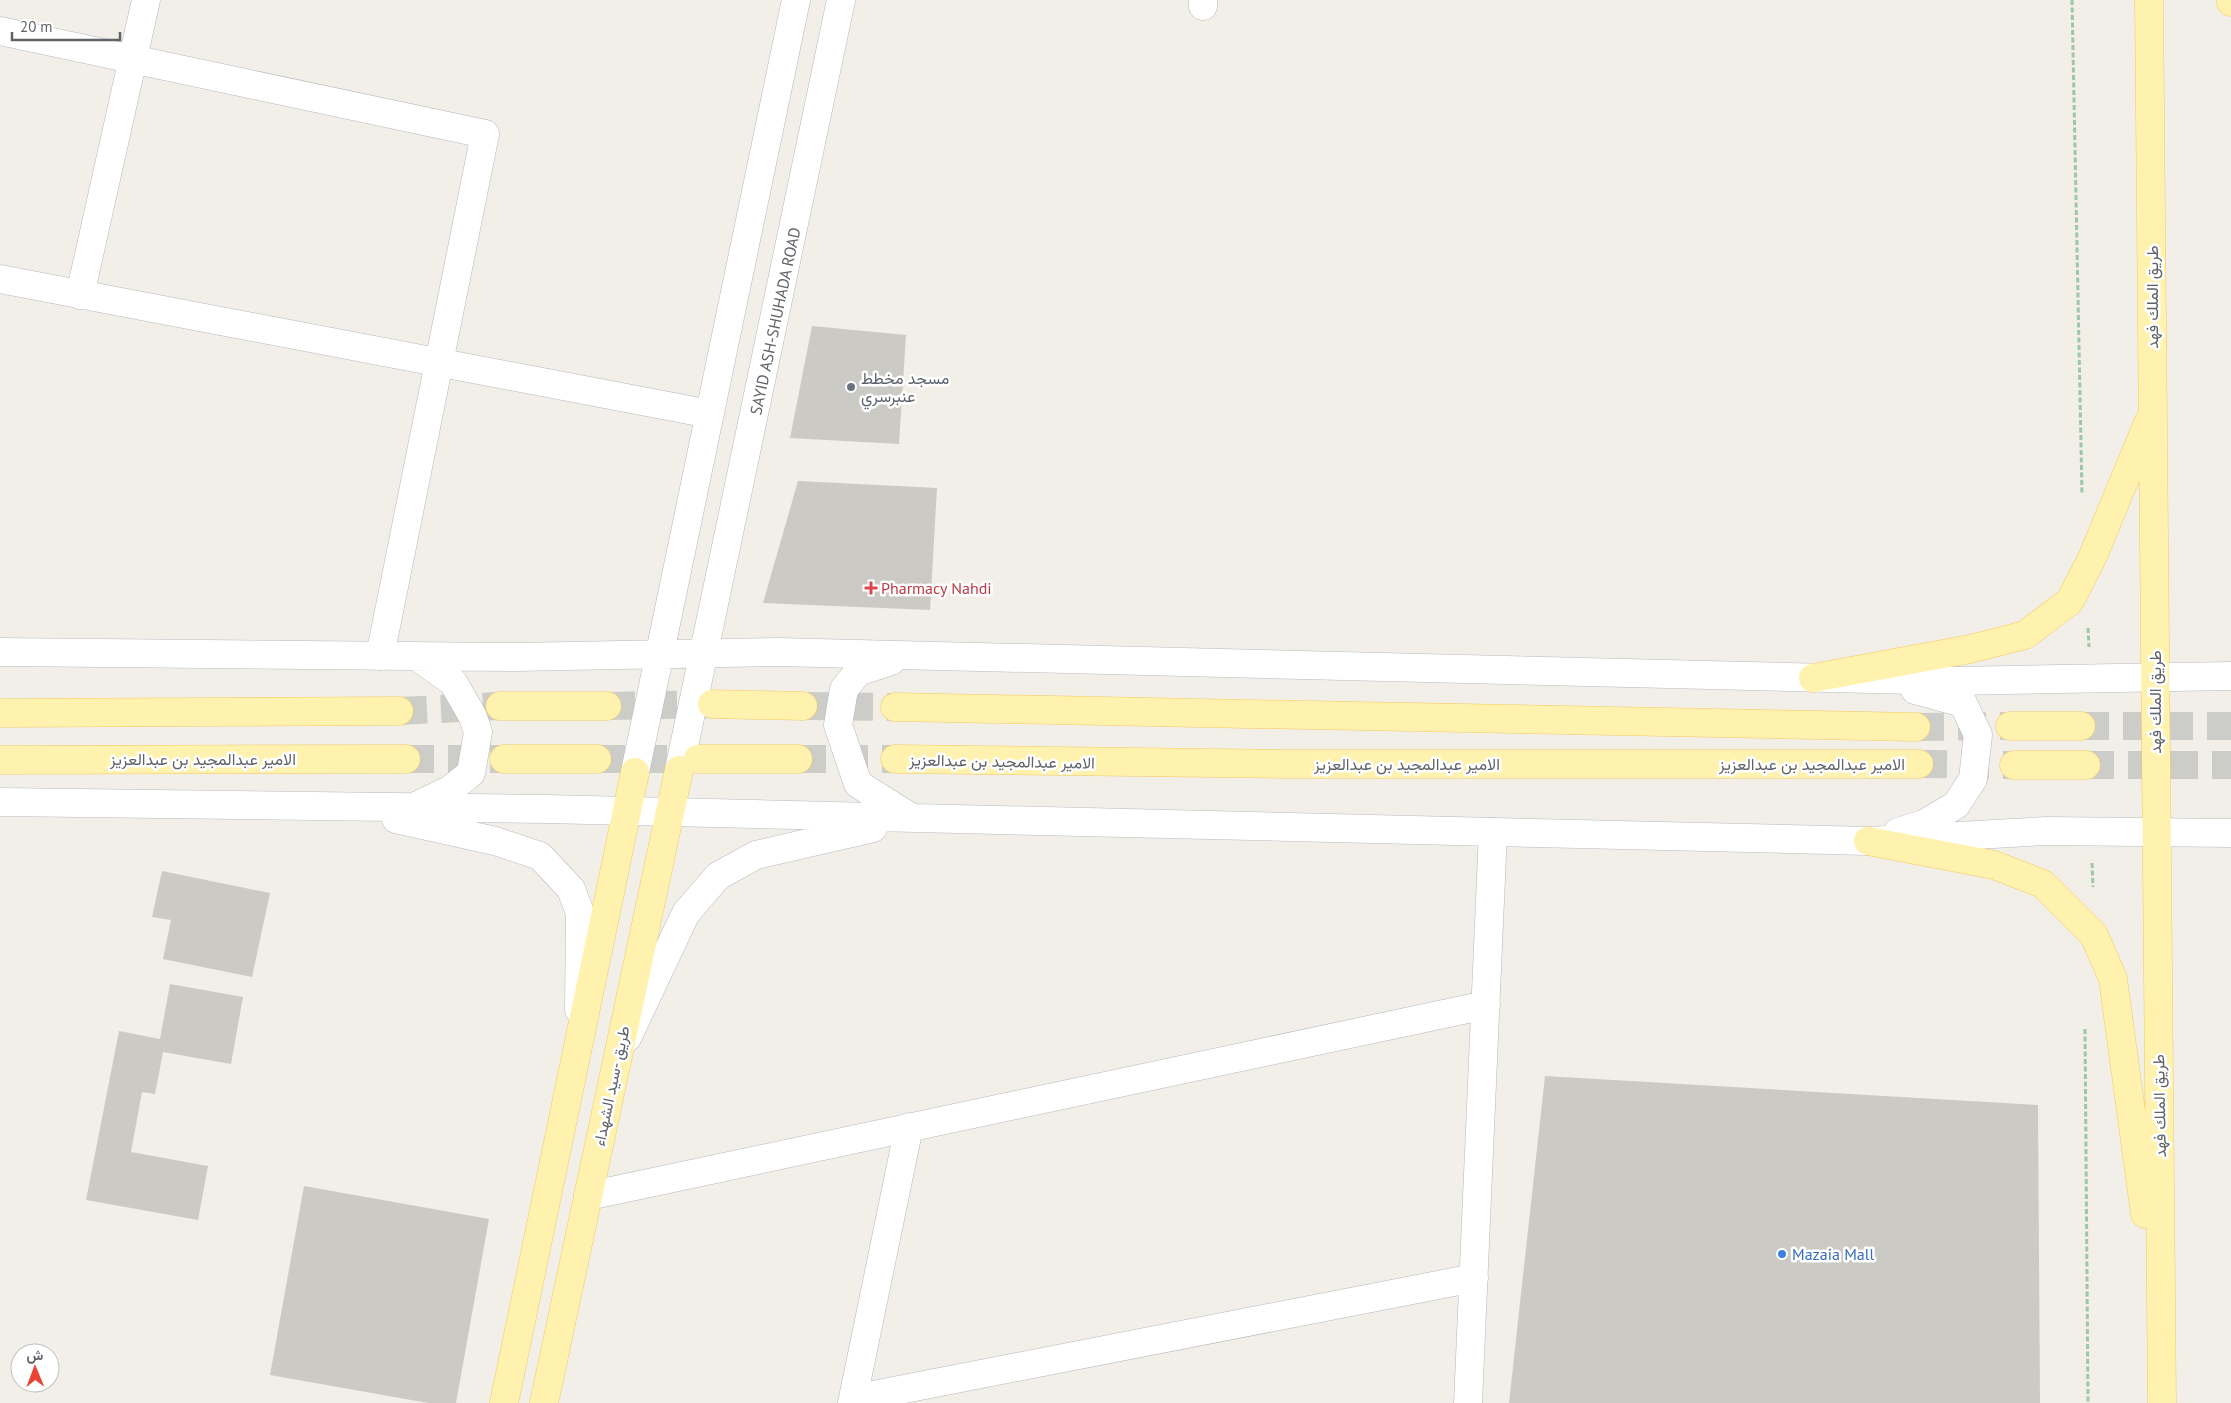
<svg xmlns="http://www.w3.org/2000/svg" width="2231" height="1403" font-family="'PT Sans',Vazirmatn,sans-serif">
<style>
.building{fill:#cccac5}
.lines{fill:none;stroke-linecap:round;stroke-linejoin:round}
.primary-tunnel{stroke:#ccccc8;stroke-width:28;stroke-dasharray:28 14;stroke-linecap:butt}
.street-casing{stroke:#b5b8bc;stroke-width:29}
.secondary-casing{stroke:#b6babf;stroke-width:29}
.primary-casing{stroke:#f2c960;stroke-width:29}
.path{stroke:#9cc7a9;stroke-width:3;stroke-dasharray:5 2.5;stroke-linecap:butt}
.street{stroke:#fff;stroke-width:28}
.secondary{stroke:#fff;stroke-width:28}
.primary{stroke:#fff2af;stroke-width:28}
.worship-dot{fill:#6b7280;stroke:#fff;stroke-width:2}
.health-dot{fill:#e0444e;stroke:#fff;stroke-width:2}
.shop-dot{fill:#3f7fe0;stroke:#fff;stroke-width:2}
.labels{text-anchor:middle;stroke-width:5;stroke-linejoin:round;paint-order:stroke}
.street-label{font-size:16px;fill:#5f6368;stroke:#fff}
.worship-label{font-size:16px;fill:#5b616d;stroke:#fff;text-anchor:start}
.health-label{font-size:16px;fill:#be3a42;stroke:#fff;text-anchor:start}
.shop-label{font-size:16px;fill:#366cbe;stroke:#fff;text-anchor:start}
</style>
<rect width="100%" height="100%" fill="#f1efe8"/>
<path class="building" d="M812 326 906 335 899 444 790 438Z
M798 481 937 488 930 610 763 603Z
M162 871 270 893 252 977 163 959 171 920 152 917Z
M170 984 243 997 231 1064 163 1052 155 1094 142 1092 131 1152 208 1166 198 1220 86 1200 119 1031 160 1039Z
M1545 1076 2038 1105 2040 1403H1509Z
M304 1186 489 1219 456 1403H428L270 1375Z"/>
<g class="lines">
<path class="primary-tunnel" d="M607 706 712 704
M803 706 895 707
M399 711 500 706
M2081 726H2231
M1916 727 2010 726
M406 759H504
M597 759H698
M798 759H895
M1919 764 2014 765
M2086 765H2231"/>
<g class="street-casing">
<path id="street" d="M1203 6V0
M0 31 485 134 380 656
M0 279 710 414
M80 295 146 0
M663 638 796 0
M706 642 841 0
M588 1196 1486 1005
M853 1399 1474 1278
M852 1403 909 1127
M1468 1403 1493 832"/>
</g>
<g class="secondary-casing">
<path id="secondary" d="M0 652 516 657 778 652 1954 681 2231 676
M416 656 453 682 473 717 478 732 471 773 451 789 418 805
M891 661 858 672 844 689 838 725 858 784 912 818
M679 770 706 642
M635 772 663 638
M0 802 546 809 1868 841 2046 831 2231 833
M396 819 495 841 540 856 571 889 580 913 579 1010
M1898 832 1924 824 1956 805 1973 779 1978 735 1963 703 1915 690
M627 1038 686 913 718 876 756 855 873 828"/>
</g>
<g class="primary-casing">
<path id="primary" d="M2149 0 2162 1403
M2231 0V2
M1813 678 1970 649 2025 635 2070 601 2093 556 2148 423
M712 704 803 706
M500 706H607
M895 707 1916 727
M0 713 399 711
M2010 726H2081
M504 759H597
M698 759H798
M895 759 1285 764H1919
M0 760 406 759
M2014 765H2086
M1868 841 1994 865 2043 884 2094 935 2113 979 2145 1214
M504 1403 635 772
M544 1403 679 770"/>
</g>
<path class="path" d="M2072 0 2082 494
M2088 628 2089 647
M2092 863 2093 887
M2085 1029 2088 1403"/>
<use href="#street" class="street"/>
<use href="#secondary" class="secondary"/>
<use href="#primary" class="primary"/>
</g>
<circle class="worship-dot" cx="851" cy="387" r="5"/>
<path class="health-dot" d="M868.5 580.5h5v5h5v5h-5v5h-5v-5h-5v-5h5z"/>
<circle class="shop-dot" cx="1782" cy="1254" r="5"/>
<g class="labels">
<g class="street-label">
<text transform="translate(2152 297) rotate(-90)" y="6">طريق الملك فهد</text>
<text transform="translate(775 321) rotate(-78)" y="6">SAYID ASH-SHUHADA ROAD</text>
<text transform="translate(2155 702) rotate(-90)" y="6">طريق الملك فهد</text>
<text x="203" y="765">الامير عبدالمجيد بن عبدالعزيز</text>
<text transform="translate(1002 761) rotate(1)" y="6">الامير عبدالمجيد بن عبدالعزيز</text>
<text x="1407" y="770">الامير عبدالمجيد بن عبدالعزيز</text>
<text x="1812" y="770">الامير عبدالمجيد بن عبدالعزيز</text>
<text transform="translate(611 1086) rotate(-78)" y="6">طريق -سيد الشهداء</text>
<text transform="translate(2159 1106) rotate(-91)" y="6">طريق الملك فهد</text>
</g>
<g class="worship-label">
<text x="861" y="384">مسجد مخطط<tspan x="861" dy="18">عنبرسري</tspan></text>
</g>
<g class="health-label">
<text x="881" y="594">Pharmacy Nahdi</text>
</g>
<g class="shop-label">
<text x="1792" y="1260">Mazaia Mall</text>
</g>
</g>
<g transform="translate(35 1368) rotate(359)"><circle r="24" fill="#ffffff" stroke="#bfc1c3"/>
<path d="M0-4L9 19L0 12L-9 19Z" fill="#ea4335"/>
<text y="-8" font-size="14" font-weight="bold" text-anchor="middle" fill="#5f6368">ش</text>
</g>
<path d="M12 32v8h108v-8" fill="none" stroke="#5f6368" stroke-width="2.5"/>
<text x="20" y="32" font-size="15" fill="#5f6368" stroke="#ffffff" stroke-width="4" paint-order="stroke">20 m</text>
</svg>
